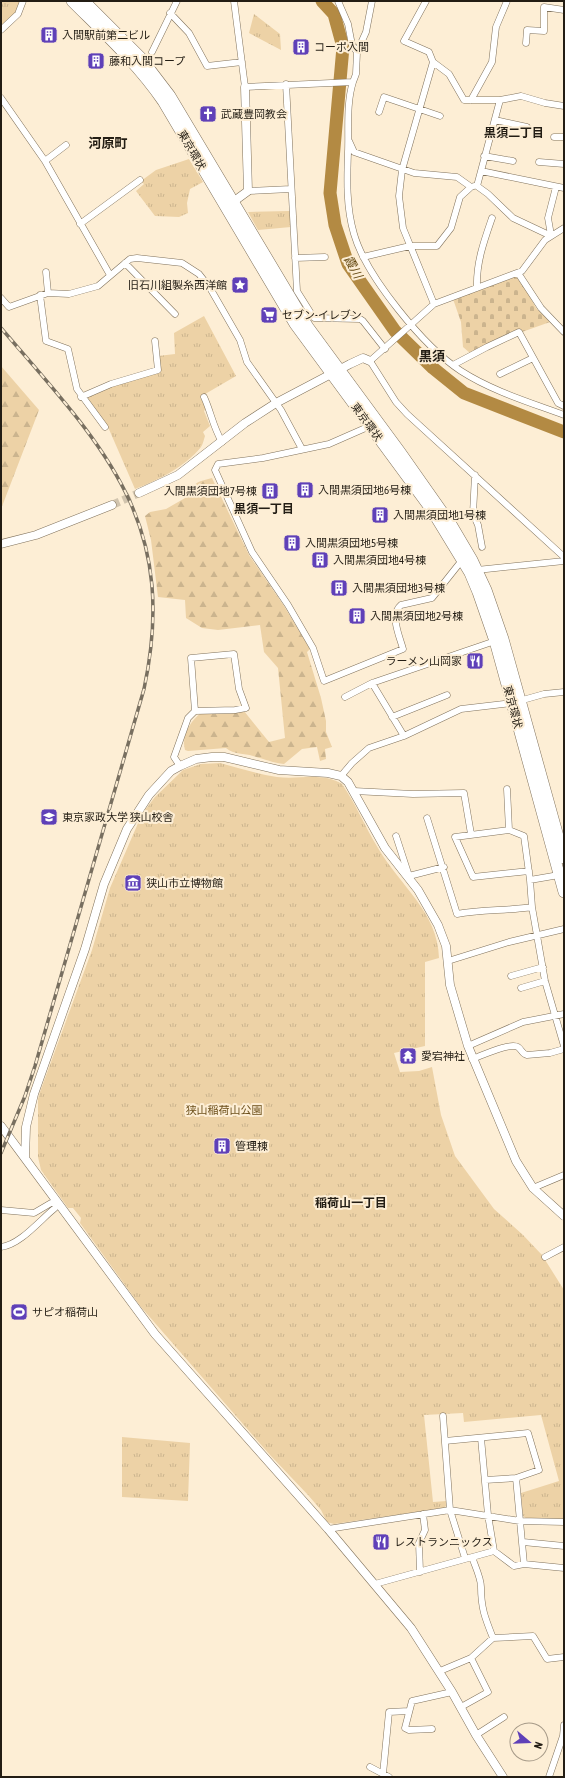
<svg xmlns="http://www.w3.org/2000/svg" width="565" height="1778" font-family="'Asap Condensed','Noto Sans JP',sans-serif">
<style>
.grass{fill:url(#grass-tufts)}
.forest{fill:url(#forest-firs)}
.cemetery{fill:url(#cemetery-stones)}
.lines{fill:none;stroke-linecap:round;stroke-linejoin:round}
.river{stroke:#b38a43;stroke-width:13}
.secondary-tunnel{stroke:#d1c4ae;stroke-width:8;stroke-dasharray:8 4;stroke-linecap:butt}
.street-casing{stroke:#80725c;stroke-width:7}
.secondary-casing{stroke:#80725c;stroke-width:9}
.highway-casing{stroke:#80725c;stroke-width:12}
.street{stroke:#fff;stroke-width:6}
.secondary{stroke:#fff;stroke-width:8}
.highway{stroke:#fff;stroke-width:11}
.rail-casing{stroke:#786f60;stroke-width:3.5}
.rail{stroke:#fdeed5;stroke-width:2;stroke-dasharray:6;stroke-linecap:butt}
.labels{text-anchor:middle;stroke-width:4;stroke-linejoin:round;paint-order:stroke}
.poi-label{font-size:11px;fill:#231d14;stroke:#fdeed5;text-anchor:start}
.street-label{font-size:11px;fill:#231d14;stroke:#fdeed5}
.park-label{font-size:11px;fill:#6c4f1a;stroke:#fdeed5}
.neighbourhood-label{font-size:12px;font-weight:bold;fill:#231d14;stroke:#fdeed5}
.water-label{font-size:12px;font-style:italic;fill:#63470f;stroke:#fdeed5}
.quarter-label{font-size:13px;font-weight:bold;fill:#231d14;stroke:#fdeed5}
</style>
<defs>
<pattern id="grass-tufts" width="24" height="20" patternUnits="userSpaceOnUse"><rect width="24" height="20" fill="#edd2a6"/><path d="M3 7l-1-3M5 7V3M7 7l1-3M15 17l-1-3M17 17v-4M19 17l1-3" fill="none" stroke="#cbb48e"/></pattern>
<pattern id="forest-firs" width="22" height="20" patternUnits="userSpaceOnUse"><rect width="22" height="20" fill="#edd2a6"/><path d="M5 1l3.5 6h-7zM16 11l3.5 6h-7z" fill="#cbb48e"/></pattern>
<pattern id="cemetery-stones" width="16" height="16" patternUnits="userSpaceOnUse"><rect width="16" height="16" fill="#edd2a6"/><path d="M2 7V4a2 2 0 0 1 4 0v3zM10 15v-3a2 2 0 0 1 4 0v3z" fill="#cbb48e"/></pattern>
</defs>
<rect width="100%" height="100%" fill="#fdeed5"/>
<path class="grass" d="M1 1H20L16 12 1 26Z
M254 14 280 34 281 50 249 33Z
M189 159 203 182 190 189 187 203 188 213 179 217 155 216 136 191 144 184 141 181 156 170Z
M290 211 291 227 258 230 248 212Z
M204 316 236 376 200 397 206 408 204 411 210 426 203 432 205 436C204 439 203 444 201 447 185 467 158 480 135 489L108 427 87 397 112 386 160 371 158 356 175 354 174 333Z
M220 763C239 768 258 774 277 777 298 780 323 772 342 784 356 804 365 827 378 848 400 886 438 912 439 958L425 962V1046L394 1053 400 1072 419 1071 432 1067 441 1115 455 1156 494 1209 523 1235 542 1255 564 1290V1520L527 1519 523 1516 521 1493 559 1481 541 1415 464 1422 463 1413 424 1415 433 1502 447 1501 448 1504 444 1508 334 1524 327 1522 321 1510 308 1495 270 1455 141 1307 80 1223 81 1218 73 1208H68L41 1170 38 1157V1099L40 1092 92 950 110 888 142 814 155 797 183 770 201 764Z
M122 1437 190 1443 188 1501 122 1497Z"/>
<path class="forest" d="M1 366 39 410 1 509Z
M212 478 249 555 284 606 310 649 307 652 321 698 326 721V732L332 747 325 749 326 759 320 761 317 747 302 749 284 764C273 763 264 759 253 756 244 753 234 755 226 748L188 751 185 750C181 737 190 721 201 713L230 714 244 711 269 742 285 738 278 668 264 652 260 625 218 630 202 628 186 618 185 600 158 597 151 540 145 516 150 512 166 509 192 494C192 481 202 481 212 478Z"/>
<path class="cemetery" d="M515 276 523 284 536 308 550 322 522 332 520 329 504 335 470 353 463 347 461 322 453 299Z"/>
<g class="lines">
<path class="river" d="M322 1 334 14 343 47 330 193 335 225 348 264 395 331 433 368 464 393 564 432"/>
<path class="secondary-tunnel" d="M112 505 139 493"/>
<g class="street-casing">
<path id="street" d="M234 1 245 87 353 82 356 74 357 52 366 32 372 1
M338 1 348 24 352 45 357 52
M426 1 404 41 429 52 433 62 402 170 399 196 403 228 434 304
M170 13 189 33 207 66 242 62
M1 30 18 14 23 1
M526 43 527 30 544 31V7L564 10
M152 52 177 1
M433 62 449 74 464 100H500L521 96 545 103 564 106
M353 82C346 104 349 130 348 152 347 179 346 207 354 234 366 276 424 347 461 371 492 391 529 402 564 415
M286 84 297 291 314 318 360 319 363 321 385 349
M1 98 45 161 110 275
M471 100 492 62 496 27 507 1
M500 100 477 186 488 194 513 218 549 235
M379 112 384 97 440 116
M495 120 527 127
M554 137H564
M349 141 354 152 414 173 457 177 471 187 474 186
M484 156 513 161
M45 161 66 145
M539 162 564 164
M481 171 564 188
M248 191 291 189
M80 224 140 180
M564 228 545 240 522 271 434 304 370 361 396 402 407 414 564 557
M551 235 548 218 556 187
M363 257 410 246H437L451 228 460 197 471 187
M295 258 325 257
M125 263 175 314
M46 272 48 293
M518 273 541 308 564 332
M477 288C476 263 484 241 492 218
M40 295 46 341 68 349 77 389 105 427
M1 298 9 307 48 293 69 294 98 286 130 259 137 258 182 263 199 274 210 288 240 340 247 362 281 410 302 449
M453 365 487 347 519 332 558 403 564 406
M500 374 533 358
M81 397 111 384 158 370 155 341
M204 397C211 412 213 427 222 442
M370 426 329 444 263 458 218 464 215 470 252 552 288 605 313 648 324 681 403 649C400 637 389 615 401 605L432 598 463 559
M475 475 473 514 478 525 482 547
M477 570 564 561
M345 697 372 683
M392 717 447 695
M404 736 372 683 495 641
M180 766 174 757 188 718 195 711 191 658 234 654 239 689 246 708 235 710 195 711
M341 776 352 763 369 748 404 736 461 709 512 703 544 694 564 692
M507 789 509 830 524 836 530 880 532 907 545 981 564 1046
M354 791 413 794 464 793 471 834
M427 818 457 914C482 909 507 911 532 907
M509 830 455 837 473 877 529 871
M396 836 409 876 444 867
M530 880 559 875
M448 961 509 942 564 929
M511 976 543 967
M521 988 545 981
M468 1046 523 1022 564 1014
M472 1059C481 1056 510 1042 518 1047 522 1050 522 1054 527 1055L550 1053 564 1049
M533 1188 564 1175
M1 1210 34 1213 51 1203H57L55 1208C40 1220 20 1245 1 1247
M545 1257 564 1247
M443 1416 450 1510 465 1558
M481 1438 488 1515 494 1551 514 1566 524 1564 564 1568
M445 1441 528 1433 539 1470 516 1478 485 1480
M516 1478 524 1564
M328 1529 450 1510 520 1521 564 1522
M523 1542 564 1546
M472 1557C475 1566 481 1578 481 1587 481 1608 485 1618 493 1638L533 1636 547 1659 564 1657
M420 1572 419 1543 425 1530 423 1514
M375 1584 494 1551
M440 1671 471 1658 493 1638
M461 1707 488 1692 471 1658
M432 1729 409 1730 405 1728 412 1701 452 1692
M476 1735 504 1717
M370 1767 389 1777
M383 1774 389 1712 409 1711
M549 1777 563 1736 564 1725"/>
</g>
<g class="secondary-casing">
<path id="secondary" d="M233 202 248 191 245 87
M139 493 178 475 245 423 276 403 350 364 363 358 370 361
M1 544 36 535 112 505
M1 1126 155 1334 328 1529 411 1628 452 1692 476 1735 503 1777
M25 1158 26 1127 34 1094 85 949 104 884 127 829 149 795 171 771 180 766 196 759 212 757H224L279 770 328 773 341 776 348 782 385 848 418 890 438 925 446 946 450 985 468 1046 516 1161 533 1188 564 1216"/>
</g>
<g class="highway-casing">
<path id="highway" d="M72 1C104 33 137 63 163 101L295 324 431 509 470 573 478 592 495 641 564 892
M84 1 141 58 170 96 308 327 400 452 452 526 472 560 486 590 503 639 564 858"/>
</g>
<use href="#street" class="street"/>
<use href="#secondary" class="secondary"/>
<use href="#highway" class="highway"/>
<g class="rail-casing">
<path id="rail" d="M1 328C103 447 180 520 144 689L35 1066 25 1096 1 1153"/>
</g>
<use href="#rail" class="rail"/>
</g>
<defs>
<g id="building-square" transform="scale(0.9)"><rect x="-9" y="-9" width="18" height="18" rx="4" fill="#5f40b8" stroke="#fdeed5"/><path d="M-4-6H4V6H1V3H-1V6H-4ZM-2.5-4.3h1.7v1.8h-1.7ZM.8-4.3h1.7v1.8H.8ZM-2.5-1h1.7V.8h-1.7ZM.8-1h1.7V.8H.8Z" fill="#fff"/></g>
<g id="church-square" transform="scale(0.9)"><rect x="-9" y="-9" width="18" height="18" rx="4" fill="#5f40b8" stroke="#fdeed5"/><path d="M-1.2-6h2.4v3.5h3.3v2.4h-3.3V6h-2.4V-.1h-3.3v-2.4h3.3Z" fill="#fff"/></g>
<g id="sight-square" transform="scale(0.9)"><rect x="-9" y="-9" width="18" height="18" rx="4" fill="#5f40b8" stroke="#fdeed5"/><path d="M0-6L1.8-2.2L6-1.7L2.9 1.2L3.7 5.4L0 3.3L-3.7 5.4L-2.9 1.2L-6-1.7L-1.8-2.2Z" fill="#fff"/></g>
<g id="supermarket-square" transform="scale(0.9)"><rect x="-9" y="-9" width="18" height="18" rx="4" fill="#5f40b8" stroke="#fdeed5"/><path d="M-6-5.5h2.5l.6 2H6L4.5 2H-2.5L-4.4-4H-6ZM-1.5 3.2a1.3 1.3 0 1 0 .1 0ZM3 3.2a1.3 1.3 0 1 0 .1 0Z" fill="#fff"/></g>
<g id="restaurant-square" transform="scale(0.9)"><rect x="-9" y="-9" width="18" height="18" rx="4" fill="#5f40b8" stroke="#fdeed5"/><path d="M-5-6h1v4h1v-4h1v4h1v-4h1v5L-1.5 .5V6h-2V.5L-5-1ZM5-6V6H3V1.5H1.5Q1.5-4 5-6Z" fill="#fff"/></g>
<g id="university-square" transform="scale(0.9)"><rect x="-9" y="-9" width="18" height="18" rx="4" fill="#5f40b8" stroke="#fdeed5"/><path d="M0-5L7-2L0 1L-7-2ZM-4 1L0 2.5L4 1V4Q0 6-4 4Z" fill="#fff"/></g>
<g id="museum-square" transform="scale(0.9)"><rect x="-9" y="-9" width="18" height="18" rx="4" fill="#5f40b8" stroke="#fdeed5"/><path d="M0-6L6-3V-2H-6V-3ZM-5-1h2V3h-2ZM-1-1h2V3h-2ZM3-1h2V3H3ZM-6 4H6V6H-6Z" fill="#fff"/></g>
<g id="temple-square" transform="scale(0.9)"><rect x="-9" y="-9" width="18" height="18" rx="4" fill="#5f40b8" stroke="#fdeed5"/><path d="M0-6L5-2H3V0L6.5 2.5H4V6H1.5V3h-3V6H-4V2.5H-6.5L-3 0V-2H-5Z" fill="#fff"/></g>
<g id="stadium-square" transform="scale(0.9)"><rect x="-9" y="-9" width="18" height="18" rx="4" fill="#5f40b8" stroke="#fdeed5"/><path d="M0-5a6.5 5 0 1 0 0 10a6.5 5 0 1 0 0-10ZM-3.5-1.8h7v3.6h-7Z" fill="#fff"/></g>
</defs>
<g fill-rule="evenodd">
<use href="#building-square" x="49" y="35"/>
<use href="#building-square" x="301" y="47"/>
<use href="#building-square" x="96" y="61"/>
<use href="#church-square" x="208" y="114"/>
<use href="#sight-square" x="240" y="285"/>
<use href="#supermarket-square" x="269" y="315"/>
<use href="#building-square" x="305" y="490"/>
<use href="#building-square" x="270" y="491"/>
<use href="#building-square" x="380" y="515"/>
<use href="#building-square" x="292" y="543"/>
<use href="#building-square" x="320" y="560"/>
<use href="#building-square" x="339" y="588"/>
<use href="#building-square" x="357" y="616"/>
<use href="#restaurant-square" x="475" y="661"/>
<use href="#university-square" x="49" y="817"/>
<use href="#museum-square" x="133" y="883"/>
<use href="#temple-square" x="408" y="1056"/>
<use href="#building-square" x="222" y="1146"/>
<use href="#stadium-square" x="19" y="1312"/>
<use href="#restaurant-square" x="381" y="1542"/>
</g>
<g class="labels">
<g class="poi-label">
<text x="62" y="39">入間駅前第二ビル</text>
<text x="314" y="51">コーポ入間</text>
<text x="109" y="65">藤和入間コープ</text>
<text x="221" y="118">武蔵豊岡教会</text>
<text x="227" y="289" text-anchor="end">旧石川組製糸西洋館</text>
<text x="282" y="319">セブン-イレブン</text>
<text x="318" y="494">入間黒須団地6号棟</text>
<text x="257" y="495" text-anchor="end">入間黒須団地7号棟</text>
<text x="393" y="519">入間黒須団地1号棟</text>
<text x="305" y="547">入間黒須団地5号棟</text>
<text x="333" y="564">入間黒須団地4号棟</text>
<text x="352" y="592">入間黒須団地3号棟</text>
<text x="370" y="620">入間黒須団地2号棟</text>
<text x="462" y="665" text-anchor="end">ラーメン山岡家</text>
<text x="62" y="821">東京家政大学 狭山校舎</text>
<text x="146" y="887">狭山市立博物館</text>
<text x="421" y="1060">愛宕神社</text>
<text x="235" y="1150">管理棟</text>
<text x="32" y="1316">サピオ稲荷山</text>
<text x="394" y="1546">レストランニックス</text>
</g>
<g class="street-label">
<text transform="translate(192 150) rotate(60)" y="4">東京環状</text>
<text transform="translate(367 422) rotate(54)" y="4">東京環状</text>
<text transform="translate(513 707) rotate(75)" y="4">東京環状</text>
</g>
<g class="park-label">
<text x="224" y="1114">狭山稲荷山公園</text>
</g>
<g class="neighbourhood-label">
<text x="514" y="137">黒須二丁目</text>
<text x="264" y="513">黒須一丁目</text>
<text x="351" y="1207">稲荷山一丁目</text>
</g>
<g class="water-label">
<text transform="translate(353 267) rotate(61)" y="4">霞川</text>
</g>
<g class="quarter-label">
<text x="108" y="148">河原町</text>
<text x="432" y="361">黒須</text>
</g>
</g>
<rect width="565" height="1778" fill="none" stroke="#231d14" stroke-width="4"/>
<g transform="translate(529 1742) rotate(109)"><circle r="19" fill="#fdeed5" stroke="#a69a88"/>
<path d="M0-3L7 15L0 10L-7 15Z" fill="#5f40b8"/>
<text y="-6" font-size="11" font-weight="bold" text-anchor="middle" fill="#231d14">N</text>
</g>
</svg>
